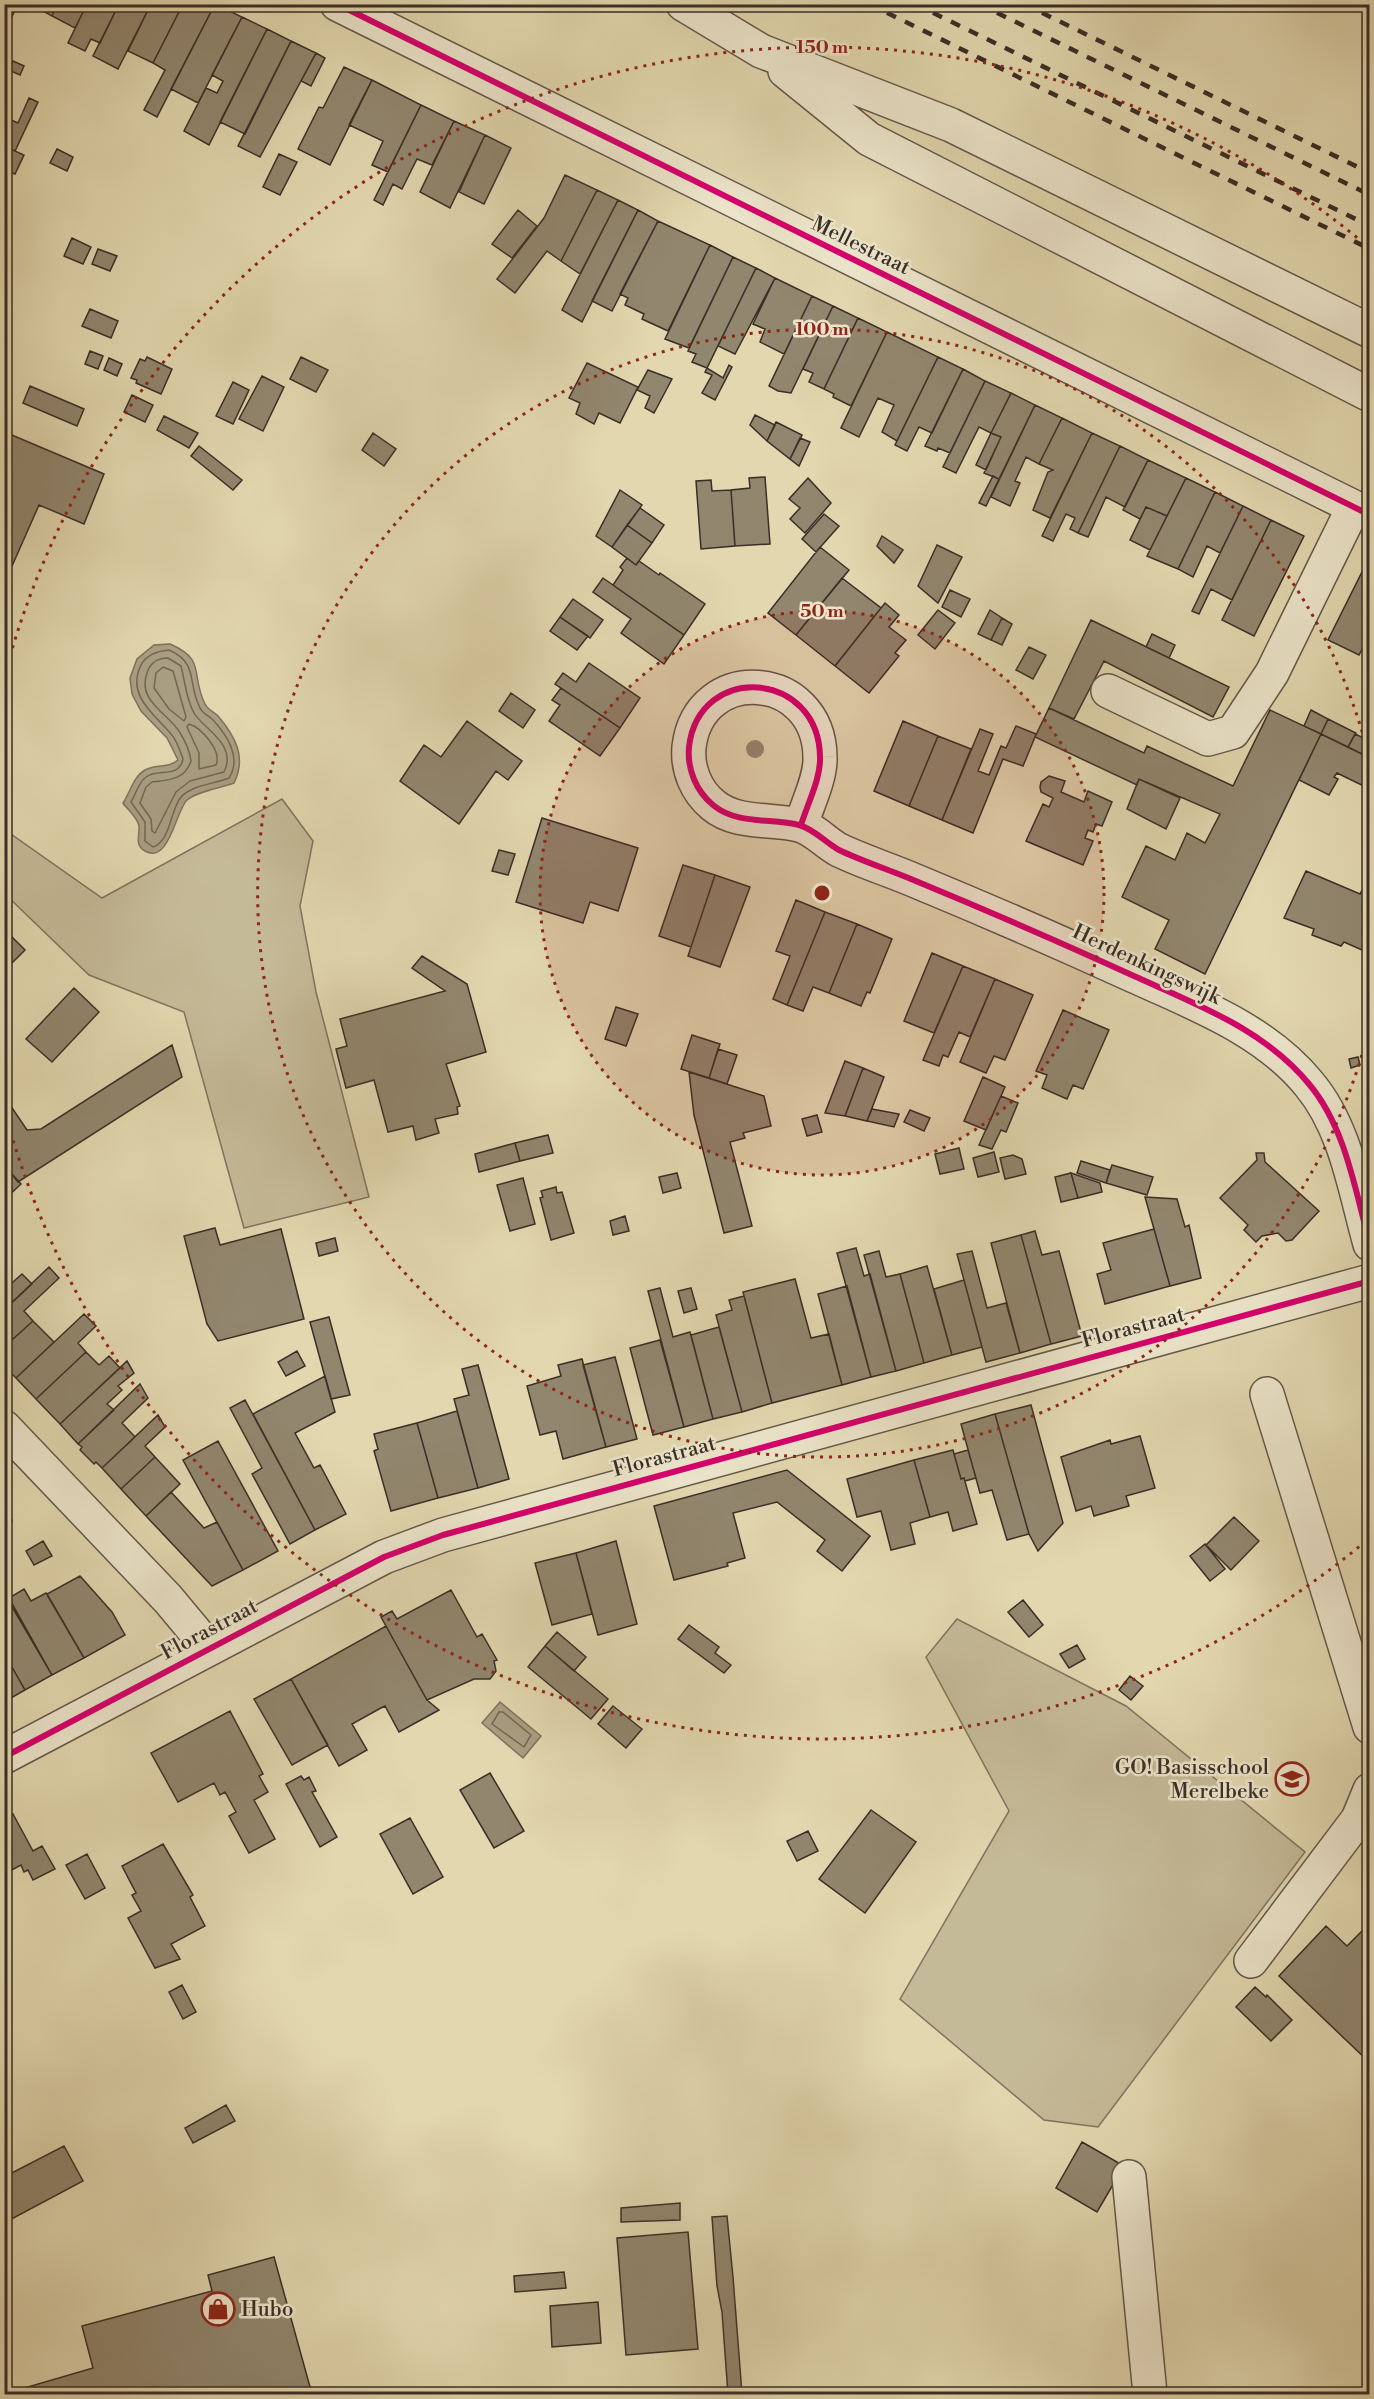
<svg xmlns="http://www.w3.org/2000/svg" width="1374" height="2399" font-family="'Libre Bodoni',serif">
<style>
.green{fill:#c5ba98;stroke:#807460;stroke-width:1.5}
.water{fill:#a99e81;stroke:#7d715d;stroke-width:1.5}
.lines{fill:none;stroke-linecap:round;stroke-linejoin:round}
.shore{stroke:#726654;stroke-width:1.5}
.building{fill:#91866e;stroke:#3a2e27;stroke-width:1.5}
.minor-casing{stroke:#645849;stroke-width:36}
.minor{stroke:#ece5cb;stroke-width:33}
.rail{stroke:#3a2e27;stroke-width:4.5;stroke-dasharray:10 10;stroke-linecap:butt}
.cycleway-casing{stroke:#ece5cb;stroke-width:10}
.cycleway{stroke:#d6006c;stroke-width:6}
.tree{fill:#958971}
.ring{fill:none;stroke:#8f2418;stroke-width:3;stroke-dasharray:3 6}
.labels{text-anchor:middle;stroke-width:5;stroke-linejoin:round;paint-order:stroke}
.street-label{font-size:21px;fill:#3a2e27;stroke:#ece5cb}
.poi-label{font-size:21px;fill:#3a2e27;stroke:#ece5cb;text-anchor:end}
.centre{fill:#8f2418;stroke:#ece5cb;stroke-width:3}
.ring-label{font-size:18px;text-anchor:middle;font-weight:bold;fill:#8f2418;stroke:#ece5cb;stroke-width:5;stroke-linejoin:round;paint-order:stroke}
</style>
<rect width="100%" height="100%" fill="#e2d7af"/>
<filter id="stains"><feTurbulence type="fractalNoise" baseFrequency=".00333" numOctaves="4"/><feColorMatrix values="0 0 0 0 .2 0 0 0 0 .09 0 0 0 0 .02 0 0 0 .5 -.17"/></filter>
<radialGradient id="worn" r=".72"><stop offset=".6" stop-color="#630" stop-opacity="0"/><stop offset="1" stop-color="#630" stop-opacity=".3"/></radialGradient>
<path class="green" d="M282 799 313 841 300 906 316 992 369 1197 244 1228 184 1012 89 975 5 894V830L102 898Z
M957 1619 1126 1706 1305 1852 1098 2127 1044 2120 900 1999 1009 1811 926 1657Z"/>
<path class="water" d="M170 644C207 660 190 674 205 704 207 709 214 712 218 716 235 736 247 757 234 783 221 788 197 791 187 800 176 810 169 865 145 851 134 845 140 835 139 826 138 818 127 809 123 803 130 793 133 777 145 770 156 764 167 769 178 760L167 738 141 711 132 694 130 678 137 659 154 645Z
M500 1702 541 1736 523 1758 482 1723Z"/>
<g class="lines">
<path class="shore" d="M169 650C199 663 187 683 200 708 202 713 209 716 213 720 227 735 242 758 229 778 214 784 192 785 181 797 170 810 171 841 153 847L145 841V822L131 802C136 794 138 783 146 777 158 768 179 779 183 759 180 751 177 740 171 734 154 714 126 695 141 665 147 654 158 651 169 650Z
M168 658 181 666C185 681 186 699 194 713 203 729 238 744 224 772L190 781 176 792 155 833 152 831 151 819 140 803 146 787 152 782C168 780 185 780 191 761 190 752 184 739 179 731 166 712 137 700 147 673 150 663 158 658 168 658Z
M163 667 173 671 186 717 184 721 169 709 154 688 156 673Z
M189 724C202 728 222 751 216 765L199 769V753L187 727Z
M499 1712H503L531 1735 524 1747 492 1724Z"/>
</g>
<path class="building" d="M4 4H18L7 27 4 26Z
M41 4H58L52 16 39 9Z
M58 4H87L75 28 52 16Z
M87 4H119L100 43 91 39 85 51 68 43Z
M119 4H151L118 69 93 56Z
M151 4H183L153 63 128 51Z
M183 4H215L157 117 144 110 165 70 153 63Z
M215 4 242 17 198 103 171 89Z
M242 17 267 29 209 145 184 131 206 88 217 93 223 81 212 75Z
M267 29 291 41 245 134 220 122Z
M291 41 316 53 260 157 238 146Z
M316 53 325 58 311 86 301 81Z
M13 61 24 66 20 75 9 70Z
M344 67 372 80 330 165 298 149 319 107 323 108Z
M372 80 421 105 388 172 372 165 383 141 349 125Z
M29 98 38 102 15 151 4 146V117L18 123Z
M421 105 454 121 432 165 417 159 402 189 393 184 383 205 374 200Z
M454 121 485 135 450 208 420 192Z
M485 135 511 148 484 204 459 192Z
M4 146 24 155 15 174 4 170Z
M57 149 73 157 67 171 50 163Z
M279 154 297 162 280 195 263 187Z
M565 175 597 190 561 261 547 251 515 293 497 279 544 218Z
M597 190 618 200 580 274 561 261Z
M618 200 638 210 582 322 562 310Z
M518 210 537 226 512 258 492 244Z
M638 210 658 221 612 311 592 301Z
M658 221 710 245 668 331 642 319 644 314 625 305 628 298 620 294Z
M72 238 91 247 83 264 64 256Z
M710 245 733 257 689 348 665 339Z
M98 249 117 256 110 271 92 264Z
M733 257 756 268 707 368 692 362 696 354 688 351Z
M756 268 775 278 735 354 718 346Z
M775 278 812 296 784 354 760 342 765 329 753 324Z
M812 296 833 306 791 393 778 391 769 386Z
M833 306 858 318 824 389 809 382 813 373 803 369Z
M90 309 118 321 111 338 82 326Z
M858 318 887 332 851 406 833 397 834 394 824 389Z
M887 332 938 357 897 441 882 432 894 405 878 398 859 437 841 428Z
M90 351 103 356 98 369 85 364Z
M147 357 172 369 161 394 136 383 137 380 131 378 140 359 145 361Z
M301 357 328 370 316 392 290 379Z
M938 357 963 369 932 433 919 427 907 451 895 445Z
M109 358 122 364 117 376 104 370Z
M587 363 638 387 620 423 599 413 594 424 576 414 580 403 569 398Z
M729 365 732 367 715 400 702 393 712 375 705 372 707 368 723 378Z
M963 369 985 381 950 453 938 448 937 451 925 446Z
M648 370 672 379 654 413 645 408 650 396 637 390Z
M262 376 284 387 263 431 239 419Z
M985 381 1011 393 991 433 979 427 956 473 943 467Z
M233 382 249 390 233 424 216 416Z
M30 386 84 409 77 426 23 403Z
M1011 393 1035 405 999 479 984 473 1001 437 991 433Z
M132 395 153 405 145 422 124 412Z
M1035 405 1062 418 1039 464 1026 457 1015 481 1020 483 1010 506 991 497Z
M755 415 775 425 767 441 750 425Z
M164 416 198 433 189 448 157 430Z
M1062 418 1092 433 1050 518 1033 510 1048 472 1053 470 1039 464Z
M776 422 802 435 790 459 767 441Z
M7 433 104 474 84 524 39 505 12 566 4 563V439Z
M373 433 396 449 384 466 362 450Z
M991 433 1001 437 986 470 976 465Z
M1092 433 1120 446 1078 533 1070 529 1075 518 1066 514 1053 541 1042 536Z
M800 438 810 442 799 466 790 459Z
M199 446 242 480 233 490 191 456Z
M1120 446 1148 460 1125 507 1106 497 1088 537 1078 533Z
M1148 460 1186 478 1167 516 1146 507 1140 519 1123 510Z
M993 476 999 479 986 506 979 503Z
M765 477 770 544 735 546 731 490 750 488 749 478Z
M808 478 831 503 805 533 790 519 800 508 789 499Z
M1186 478 1215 492 1178 569 1147 556Z
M711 480 712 491 731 490 735 546 701 549 696 481Z
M620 490 642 505 612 547 596 536Z
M1215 492 1243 506 1220 553 1207 546 1193 577 1178 569Z
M1243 506 1271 520 1232 600 1211 589 1199 614 1192 611Z
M1146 507 1167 516 1150 550 1130 540Z
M640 508 664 525 652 543 627 525Z
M824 514 839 526 816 552 802 539Z
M1271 520 1304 536 1254 636 1222 620Z
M627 525 652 543 636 565 612 547Z
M882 536 903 550 894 563 877 546Z
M937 545 962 557 938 603 918 586Z
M820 547 849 570 796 635 768 613Z
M627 558 636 565 639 561 659 575 660 573 705 604 684 635 613 585 623 570 620 567Z
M1370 570V634L1359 655 1328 640 1362 572Z
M603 578 684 635 664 664 621 633 631 619 593 592Z
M842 578 881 608 835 666 796 635Z
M950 590 970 599 961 617 942 607Z
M573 599 603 620 590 638 560 617Z
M885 603 899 615 889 627 906 640 895 653 899 656 869 693 835 666Z
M938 610 955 623 935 649 918 635Z
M990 610 1002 618 991 640 978 634Z
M560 617 588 636 577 650 550 631Z
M1002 618 1012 624 1002 645 991 640Z
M1091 620 1229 687 1213 717 1104 661 1074 719 1049 708Z
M1152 634 1175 645 1169 658 1146 647Z
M1029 647 1046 655 1033 679 1016 670Z
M589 663 640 698 620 728 555 684 563 673 576 682Z
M561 688 620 728 600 756 549 721 560 705 552 700Z
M511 693 535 710 523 728 499 711Z
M1049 708 1144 753 1147 746 1233 786 1270 710 1321 734 1205 974 1155 949 1169 920 1122 897 1146 846 1175 860 1187 833 1205 843 1220 814 1139 779 1137 785 1035 737Z
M1311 710 1328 719 1321 734 1304 726Z
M1328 719 1356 733 1348 747 1321 734Z
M467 721 522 761 508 780 496 771 459 824 400 781 424 745 441 757Z
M903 721 938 736 909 806 874 791Z
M1016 726 1036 734 1035 737 1023 766 1003 759 973 833 942 820 980 729 993 734 978 771 989 775 1001 746 1006 748Z
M1321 734 1370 758V789L1337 773 1334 777 1338 779 1329 795 1299 780Z
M1355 734 1370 741V758L1348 747Z
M938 736 971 749 942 820 909 806Z
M1049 776 1065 781 1061 792 1084 802 1088 791 1112 802 1102 826 1096 824 1093 832 1088 830 1085 838 1093 841 1083 865 1026 841 1043 804 1049 807 1053 798 1041 792 1040 787 1041 782Z
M1139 779 1180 798 1166 829 1127 809Z
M542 818 638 848 618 911 590 902 583 923 516 902Z
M499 850 515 854 508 875 492 871Z
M683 865 715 875 691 947 659 936Z
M1306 871 1360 894 1367 882 1370 883V933L1362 950 1344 942 1341 946 1312 935 1314 929 1284 918Z
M715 875 750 887 720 967 688 956Z
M796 900 825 912 787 1005 773 999 790 956 776 951Z
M825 912 857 924 829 993 813 987 803 1011 787 1005Z
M857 924 892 939 870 993 867 992 861 1006 829 993Z
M4 929 25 950 4 971Z
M932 953 963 966 934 1033 904 1021Z
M422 956 467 984 486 1052 446 1064 460 1106 457 1107 458 1114 435 1119 439 1133 416 1140 413 1126 388 1132 374 1080 346 1088 336 1049 347 1046 340 1019 445 991 412 968Z
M963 966 995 979 970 1037 959 1032 948 1057 943 1055 939 1066 923 1060Z
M995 979 1033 995 1005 1060 994 1056 986 1073 960 1062Z
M74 988 99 1012 52 1062 26 1039Z
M616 1007 638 1014 626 1046 605 1039Z
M1063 1010 1109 1030 1083 1089 1073 1085 1067 1099 1042 1088 1047 1075 1036 1071Z
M692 1035 720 1044 709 1078 681 1069Z
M172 1045 182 1077 18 1182 10 1172 4 1153V1096L27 1130 41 1129Z
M718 1049 737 1055 727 1084 709 1078Z
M1358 1057 1360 1065 1351 1068 1349 1059Z
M845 1061 863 1068 845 1116 825 1113Z
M863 1068 884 1077 867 1121 845 1116Z
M689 1072 764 1096 771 1126 743 1133 745 1138 730 1142 752 1226 724 1233 694 1115Z
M983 1077 1005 1087 986 1130 964 1121Z
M1001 1096 1018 1103 1006 1132 1001 1130 992 1149 979 1145Z
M872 1109 899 1114 894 1127 867 1121Z
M910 1110 930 1118 924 1131 904 1122Z
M817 1115 822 1132 807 1136 802 1119Z
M548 1135 553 1153 520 1161 515 1143Z
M515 1143 520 1161 479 1172 475 1154Z
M959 1148 964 1169 940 1174 935 1154Z
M994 1152 999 1172 978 1177 973 1158Z
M1256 1153H1264L1265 1162 1319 1211 1292 1240 1286 1241 1278 1233 1262 1236 1256 1242 1244 1230 1248 1225 1220 1198 1257 1160Z
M1013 1155 1022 1159 1026 1174 1005 1179 1000 1158Z
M1081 1161 1110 1170 1106 1183 1077 1173Z
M1112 1165 1153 1177 1147 1195 1106 1183Z
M10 1172 21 1184 4 1200V1177Z
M677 1173 681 1188 663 1193 659 1177Z
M1071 1173 1100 1183 1102 1192 1078 1198Z
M1071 1173 1078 1198 1061 1202 1055 1177Z
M523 1178 535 1224 510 1231 497 1185Z
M556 1187 557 1193 562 1192 574 1233 551 1240 540 1198 543 1197 541 1191Z
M1145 1197 1177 1199 1185 1227 1189 1225 1201 1278 1170 1286Z
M625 1216 629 1231 613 1235 610 1221Z
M215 1228 220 1245 281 1229 304 1319 218 1341 207 1324 184 1236Z
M1154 1229 1170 1286 1105 1304 1097 1274 1111 1270 1103 1243Z
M1035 1231 1042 1255 1059 1251 1082 1336 1051 1344 1021 1235Z
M1021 1235 1051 1344 1020 1353 991 1243Z
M335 1238 338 1251 319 1256 316 1243Z
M856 1248 864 1276 870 1274 896 1371 871 1377 837 1253Z
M879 1251 886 1277 900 1274 924 1363 896 1371 864 1255Z
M972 1251 987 1308 1006 1303 1020 1353 986 1362 957 1254Z
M927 1266 952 1355 924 1363 900 1274Z
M49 1267 59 1278 24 1311 33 1321 4 1347V1310Z
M22 1274 32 1284 4 1310V1290Z
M795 1279 811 1338 829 1334 842 1385 772 1403 743 1292Z
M964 1280 982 1347 952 1355 934 1289Z
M847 1286 871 1377 842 1385 818 1294Z
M660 1288 673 1337 690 1332 713 1419 684 1427 648 1291Z
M691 1288 697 1309 684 1313 678 1291Z
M744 1296 772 1403 742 1412 716 1315 732 1310 729 1300Z
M84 1314 96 1326 78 1343 86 1352 36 1399 16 1378Z
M329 1317 350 1395 331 1399 310 1322Z
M33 1321 54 1342 16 1378 4 1366V1347Z
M719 1327 742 1412 713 1419 691 1335Z
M660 1340 684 1427 653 1435 630 1348Z
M297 1351 305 1366 286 1376 278 1362Z
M86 1352 99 1365 109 1356 120 1368 60 1424 36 1399Z
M615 1357 637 1439 606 1447 583 1365Z
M582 1359 606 1447 563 1459 556 1431 540 1435 527 1386 561 1376 558 1365Z
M127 1361 134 1373 118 1386 122 1390 107 1404 114 1410 78 1444 60 1424Z
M478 1365 509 1479 478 1488 454 1399 469 1395 462 1369Z
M325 1376 335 1412 295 1433 314 1468 320 1465 346 1514 315 1530 253 1414Z
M140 1384 148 1398 122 1423 135 1437 102 1468 96 1462 94 1464 80 1450 82 1447 78 1444Z
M245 1400 315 1530 290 1544 252 1474 262 1468 230 1408Z
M1031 1405 1063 1523 1038 1551 1029 1534 995 1414Z
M457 1411 478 1488 438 1498 417 1423Z
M995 1414 1029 1534 1007 1540 992 1490 980 1493 961 1424Z
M158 1415 165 1427 145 1446 155 1457 121 1489 102 1468Z
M417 1423 438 1498 391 1511 374 1451 378 1449 374 1434Z
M1140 1436 1155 1488 1126 1496 1129 1506 1094 1516 1091 1506 1076 1511 1061 1457 1110 1440 1111 1444Z
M218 1441 278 1551 243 1570 183 1460Z
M953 1450 961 1479 964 1478 977 1524 953 1531 948 1512 930 1517 914 1460Z
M968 1450 976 1478 965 1481 964 1478 961 1479 954 1454Z
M155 1457 180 1484 146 1516 121 1489Z
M914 1460 930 1517 910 1523 915 1544 891 1550 881 1511 857 1517 847 1479Z
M787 1470 870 1536 842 1571 817 1551 825 1540 777 1502 733 1513 745 1558 727 1563 728 1566 674 1580 654 1506Z
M171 1492 204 1528 217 1522 243 1570 212 1586 146 1516Z
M1234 1517 1259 1541 1231 1570 1206 1545Z
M11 1519 12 1520 4 1560V1525Z
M43 1541 52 1556 34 1565 26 1551Z
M616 1541 637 1624 598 1635 576 1553Z
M1205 1544 1225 1569 1210 1581 1190 1556Z
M576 1553 592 1614 552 1625 535 1563Z
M80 1576 112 1612 125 1635 84 1658 47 1594Z
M24 1589 31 1601 46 1593 84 1658 52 1675 9 1598Z
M451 1590 477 1637 482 1634 497 1660 494 1661 496 1671 490 1679H474L427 1700 381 1617 392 1611 397 1619Z
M4 1593 52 1675 25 1690 4 1653V1645L10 1642 4 1633Z
M1023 1600 1043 1625 1029 1637 1008 1612Z
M689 1625 719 1647 715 1653 731 1665 724 1673 678 1639Z
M386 1626 427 1700 439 1710 399 1732 385 1706 379 1709 352 1724 367 1750 339 1766 291 1679Z
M557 1632 586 1657 574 1671 545 1646Z
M1077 1645 1085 1659 1069 1668 1060 1654Z
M545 1646 608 1699 591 1719 528 1667Z
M4 1653 25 1690 4 1702Z
M1130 1676 1143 1686 1131 1700 1119 1690Z
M291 1679 328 1745 292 1765 254 1699Z
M613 1706 642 1729 626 1748 598 1724Z
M230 1711 263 1774 259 1776 268 1792 254 1800 275 1839 249 1853 229 1816 236 1812 225 1792 220 1795 214 1783 178 1802 151 1753Z
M490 1773 524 1831 494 1848 460 1790Z
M301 1776 304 1780 309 1777 316 1791 312 1792 337 1837 320 1847 286 1784Z
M871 1810 916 1842 865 1913 819 1879Z
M13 1814 33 1851 42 1846 55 1869 33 1880 28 1870 24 1872 21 1865 4 1874V1819Z
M410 1818 443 1877 413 1894 380 1834Z
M808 1831 818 1851 797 1861 787 1841Z
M163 1844 193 1895 190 1897 205 1926 171 1944 180 1959 155 1968 128 1918 141 1911 132 1895 136 1893 122 1866Z
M87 1854 105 1888 85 1899 66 1865Z
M1370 1923V2063L1279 1976 1326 1926 1347 1946Z
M182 1985 196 2012 183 2019 169 1992Z
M1255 1987 1266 1997 1267 1995 1292 2020 1271 2041 1236 2007Z
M226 2105 235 2121 193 2143 185 2128Z
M1082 2142 1124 2166 1097 2212 1056 2188Z
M64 2146 83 2181 4 2223V2177Z
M680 2203V2220L621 2222V2208Z
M727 2216 733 2277 742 2394H728L722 2312 717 2286 712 2217Z
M688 2232 698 2349 626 2355 617 2238Z
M274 2257 312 2394H4L93 2368 82 2326 212 2291 208 2275Z
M564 2272 566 2288 515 2292 514 2276Z
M598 2302 601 2343 552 2347 550 2306Z
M885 2390V2394L834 2393Z"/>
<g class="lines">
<g class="minor-casing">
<path id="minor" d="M337 4 1370 515
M683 4 761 51 951 125 1370 331
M785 71 869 139 1370 395
M1108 691 1208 739 1233 732 1272 673 1353 508
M801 825C807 805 821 778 820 757 819 670 699 662 689 747 687 769 696 791 713 805 737 825 771 818 799 825 814 829 826 843 839 850 862 861 887 869 911 879 986 910 1060 942 1134 976 1196 1004 1265 1030 1309 1084 1346 1128 1355 1191 1370 1244
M1267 1394 1370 1727
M4 1427 168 1599 208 1647
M4 1757 384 1557 443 1535 1370 1281
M1251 1961 1358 1819 1370 1790
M1129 2177 1150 2394"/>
</g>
<use href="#minor" class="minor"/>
<path class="rail" d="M869 4 1370 249
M915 4 1370 226
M979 4 1370 195
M1024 4 1370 173"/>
<g class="cycleway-casing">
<path id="cycleway" d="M337 4 1370 515
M801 825C807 805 821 778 820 757 819 670 699 662 689 747 687 769 696 791 713 805 737 825 771 818 799 825 814 829 826 843 839 850 862 861 887 869 911 879 986 910 1060 942 1134 976 1196 1004 1265 1030 1309 1084 1346 1128 1355 1191 1370 1244
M4 1757 384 1557 443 1535 1370 1281"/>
</g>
<use href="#cycleway" class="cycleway"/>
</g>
<circle class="tree" cx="755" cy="749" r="9"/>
<circle cx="822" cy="893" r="282" fill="#8f2418" fill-opacity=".12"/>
<g class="ring">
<circle cx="822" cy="893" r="282"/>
<path d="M1369 1029A564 564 0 1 1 1369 757"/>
<path d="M1366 1541A846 846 0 0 1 5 1112M5 674A846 846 0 0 1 1366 245"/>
</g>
<defs>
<g id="school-ring" transform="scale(1.725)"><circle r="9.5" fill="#ece5cb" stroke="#8f2418" stroke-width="1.5"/><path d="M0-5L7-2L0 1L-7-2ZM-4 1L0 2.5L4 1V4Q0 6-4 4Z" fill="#8f2418"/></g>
<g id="shop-ring" transform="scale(1.725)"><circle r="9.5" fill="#ece5cb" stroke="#8f2418" stroke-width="1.5"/><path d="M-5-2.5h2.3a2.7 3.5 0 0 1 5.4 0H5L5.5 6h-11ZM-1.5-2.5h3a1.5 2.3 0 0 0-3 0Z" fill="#8f2418"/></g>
</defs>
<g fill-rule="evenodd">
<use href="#school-ring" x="1292" y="1779"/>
<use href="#shop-ring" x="218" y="2309"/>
</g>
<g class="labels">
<g class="street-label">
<text transform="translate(861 245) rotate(26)" y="7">Mellestraat</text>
<text transform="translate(1147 964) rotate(25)" y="7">Herdenkingswijk</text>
<text transform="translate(1133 1327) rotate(-15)" y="7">Florastraat</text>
<text transform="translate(664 1456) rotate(-15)" y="7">Florastraat</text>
<text transform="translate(209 1629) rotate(-28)" y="7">Florastraat</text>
</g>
<g class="poi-label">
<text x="1269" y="1774">GO! Basisschool<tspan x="1269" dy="24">Merelbeke</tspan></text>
<text x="241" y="2316" text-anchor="start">Hubo</text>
</g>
</g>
<circle cx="822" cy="893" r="9" class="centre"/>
<g class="ring-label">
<text x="822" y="53">150 m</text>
<text x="822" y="335">100 m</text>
<text x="822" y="617">50 m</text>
</g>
<rect width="1374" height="2399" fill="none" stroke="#e2d7af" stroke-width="24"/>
<rect x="6" y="6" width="1362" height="2387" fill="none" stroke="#3a2e27" stroke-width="3"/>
<rect x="12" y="12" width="1350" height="2375" fill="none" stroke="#3a2e27" stroke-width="1.5"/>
<rect width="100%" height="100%" filter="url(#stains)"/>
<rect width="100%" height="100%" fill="url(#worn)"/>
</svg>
